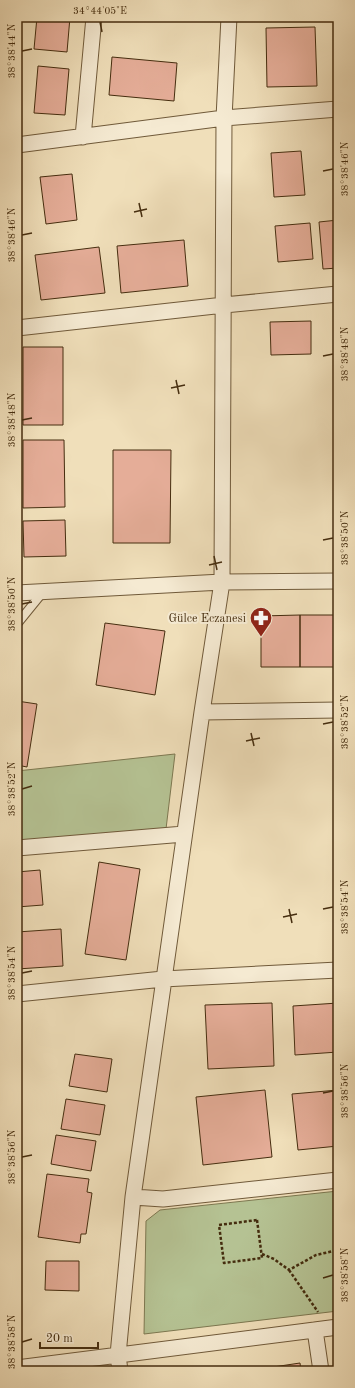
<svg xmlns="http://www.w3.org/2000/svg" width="355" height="1388" font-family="'Old Standard TT',serif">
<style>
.green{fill:#b5c293;stroke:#7d7851}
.building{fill:#e5ad98;stroke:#452d0f}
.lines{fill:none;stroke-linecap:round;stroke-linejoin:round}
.lane-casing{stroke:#705a3a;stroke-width:10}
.street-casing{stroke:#705a3a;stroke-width:17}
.path{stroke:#452d0f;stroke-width:2.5;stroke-dasharray:3 2;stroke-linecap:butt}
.lane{stroke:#f5ead2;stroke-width:8}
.street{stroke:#f5ead2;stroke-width:15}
.ticks{fill:none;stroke:#452d0f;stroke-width:1.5}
.labels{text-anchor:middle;stroke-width:4;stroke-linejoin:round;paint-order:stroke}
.poi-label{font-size:12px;fill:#452d0f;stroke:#f5ead2;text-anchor:end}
.neatline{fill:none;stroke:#452d0f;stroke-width:1.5}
.ticks-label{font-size:10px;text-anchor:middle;fill:#452d0f}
</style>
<rect width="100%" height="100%" fill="#f0dfba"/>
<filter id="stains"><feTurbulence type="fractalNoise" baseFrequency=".005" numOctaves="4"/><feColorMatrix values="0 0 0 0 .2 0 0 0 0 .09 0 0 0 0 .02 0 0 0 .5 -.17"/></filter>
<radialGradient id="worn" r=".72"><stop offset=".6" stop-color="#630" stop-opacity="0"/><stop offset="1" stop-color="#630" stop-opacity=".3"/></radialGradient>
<path class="green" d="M175 754 166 829 17 842V771Z
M338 1191V1311L144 1334 146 1221 160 1210Z"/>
<path class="building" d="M37 17H70L67 52 34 49Z
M315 27 317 86 267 87 266 28Z
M112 57 177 63 174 101 109 95Z
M38 66 69 69 65 115 34 113Z
M301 151 305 195 274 197 271 153Z
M72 174 77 220 46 224 40 177Z
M338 220V268L323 269 319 222Z
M310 223 313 259 278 262 275 226Z
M184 240 188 286 121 293 117 246Z
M99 247 105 293 41 300 35 255Z
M311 321V354L271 355 270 322Z
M23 347H63V425H23Z
M23 440H64L65 507 23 508Z
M113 450H171L170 543H113Z
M65 520 66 556 24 557 23 521Z
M300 615H338V667H300Z
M300 615V667H261V616Z
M105 623 165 631 155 695 96 685Z
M17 701 37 704 27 767 17 765Z
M99 862 140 869 126 960 85 954Z
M40 870 43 905 17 907V872Z
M61 929 63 966 17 969V932Z
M272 1003 274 1066 208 1069 205 1005Z
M338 1003V1052L295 1055 293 1006Z
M75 1054 112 1059 107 1092 69 1086Z
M265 1090 272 1157 203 1165 196 1097Z
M338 1090V1146L298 1150 292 1094Z
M66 1099 105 1105 100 1135 61 1129Z
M56 1135 96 1141 91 1171 51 1164Z
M47 1174 89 1179 87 1192 92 1193 86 1234H81L80 1243 38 1237Z
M46 1261H79V1291L45 1290Z
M300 1363 301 1371H260V1369Z"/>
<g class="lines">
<g class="lane-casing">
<path id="lane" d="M17 624 43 592"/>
</g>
<g class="street-casing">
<path id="street" d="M83 137 94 17
M17 145 224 118 338 109
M17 328 224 305 338 294
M17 593 222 582 338 581
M202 712 338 710
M17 848 184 834
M17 994 163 979 338 970
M133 1197 163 1199 338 1180
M315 1330 321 1371
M17 1368 338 1327
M120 1371 118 1355 133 1197 202 712 222 582 224 118 229 17"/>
</g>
<path class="path" d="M257 1220 262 1258 224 1263 219 1225Z
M262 1254 274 1259 289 1270 316 1255 338 1250
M289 1270 318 1312"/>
<use href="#lane" class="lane"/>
<use href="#street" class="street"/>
</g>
<path class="ticks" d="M100 22 102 32M22 51 32 49M323 171 333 169M139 203 142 217M134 212 147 209M22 235 32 233M323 356 333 354M176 380 179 394M171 388 185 385M22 420 32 418M323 540 333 538M214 556 217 570M209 565 222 562M22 604 32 602M323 724 333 722M251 733 254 746M246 741 260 738M22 789 32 786M289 909 292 923M323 909 333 907M283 917 297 914M22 973 32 971M323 1093 333 1091M22 1157 32 1155M323 1278 333 1275M22 1342 32 1339"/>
<defs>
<g id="pharmacy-pin" transform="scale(1.15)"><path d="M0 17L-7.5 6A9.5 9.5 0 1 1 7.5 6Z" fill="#8f2418" stroke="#f5ead2"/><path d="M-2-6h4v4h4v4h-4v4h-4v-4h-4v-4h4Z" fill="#fff"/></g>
</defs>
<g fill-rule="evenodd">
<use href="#pharmacy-pin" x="261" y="618"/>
</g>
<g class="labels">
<g class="poi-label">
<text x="246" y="622">Gülce Eczanesi</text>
</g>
</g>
<rect width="355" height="1388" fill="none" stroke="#f0dfba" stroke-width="44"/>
<path d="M40 1342v6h58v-6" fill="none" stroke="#452d0f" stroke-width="2"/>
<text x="46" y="1342" font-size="12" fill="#452d0f" stroke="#f5ead2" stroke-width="3" paint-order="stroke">20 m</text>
<rect x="22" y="22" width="311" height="1344" class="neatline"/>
<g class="ticks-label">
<text x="100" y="14">34°44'05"E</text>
<text transform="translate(11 51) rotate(-90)" y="4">38°38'44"N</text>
<text transform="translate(344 169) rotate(-90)" y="4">38°38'46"N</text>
<text transform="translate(11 235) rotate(-90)" y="4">38°38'46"N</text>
<text transform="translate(344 354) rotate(-90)" y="4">38°38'48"N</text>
<text transform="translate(11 420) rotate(-90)" y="4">38°38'48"N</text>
<text transform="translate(344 538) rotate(-90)" y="4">38°38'50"N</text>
<text transform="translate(11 604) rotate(-90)" y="4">38°38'50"N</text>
<text transform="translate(344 722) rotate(-90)" y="4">38°38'52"N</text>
<text transform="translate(11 789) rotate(-90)" y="4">38°38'52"N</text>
<text transform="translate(344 907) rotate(-90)" y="4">38°38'54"N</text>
<text transform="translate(11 973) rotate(-90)" y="4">38°38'54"N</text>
<text transform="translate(344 1091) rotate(-90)" y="4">38°38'56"N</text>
<text transform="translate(11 1157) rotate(-90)" y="4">38°38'56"N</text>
<text transform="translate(344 1275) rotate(-90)" y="4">38°38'58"N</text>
<text transform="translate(11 1342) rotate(-90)" y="4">38°38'58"N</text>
</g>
<rect width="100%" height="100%" filter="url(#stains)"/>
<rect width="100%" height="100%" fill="url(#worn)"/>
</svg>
